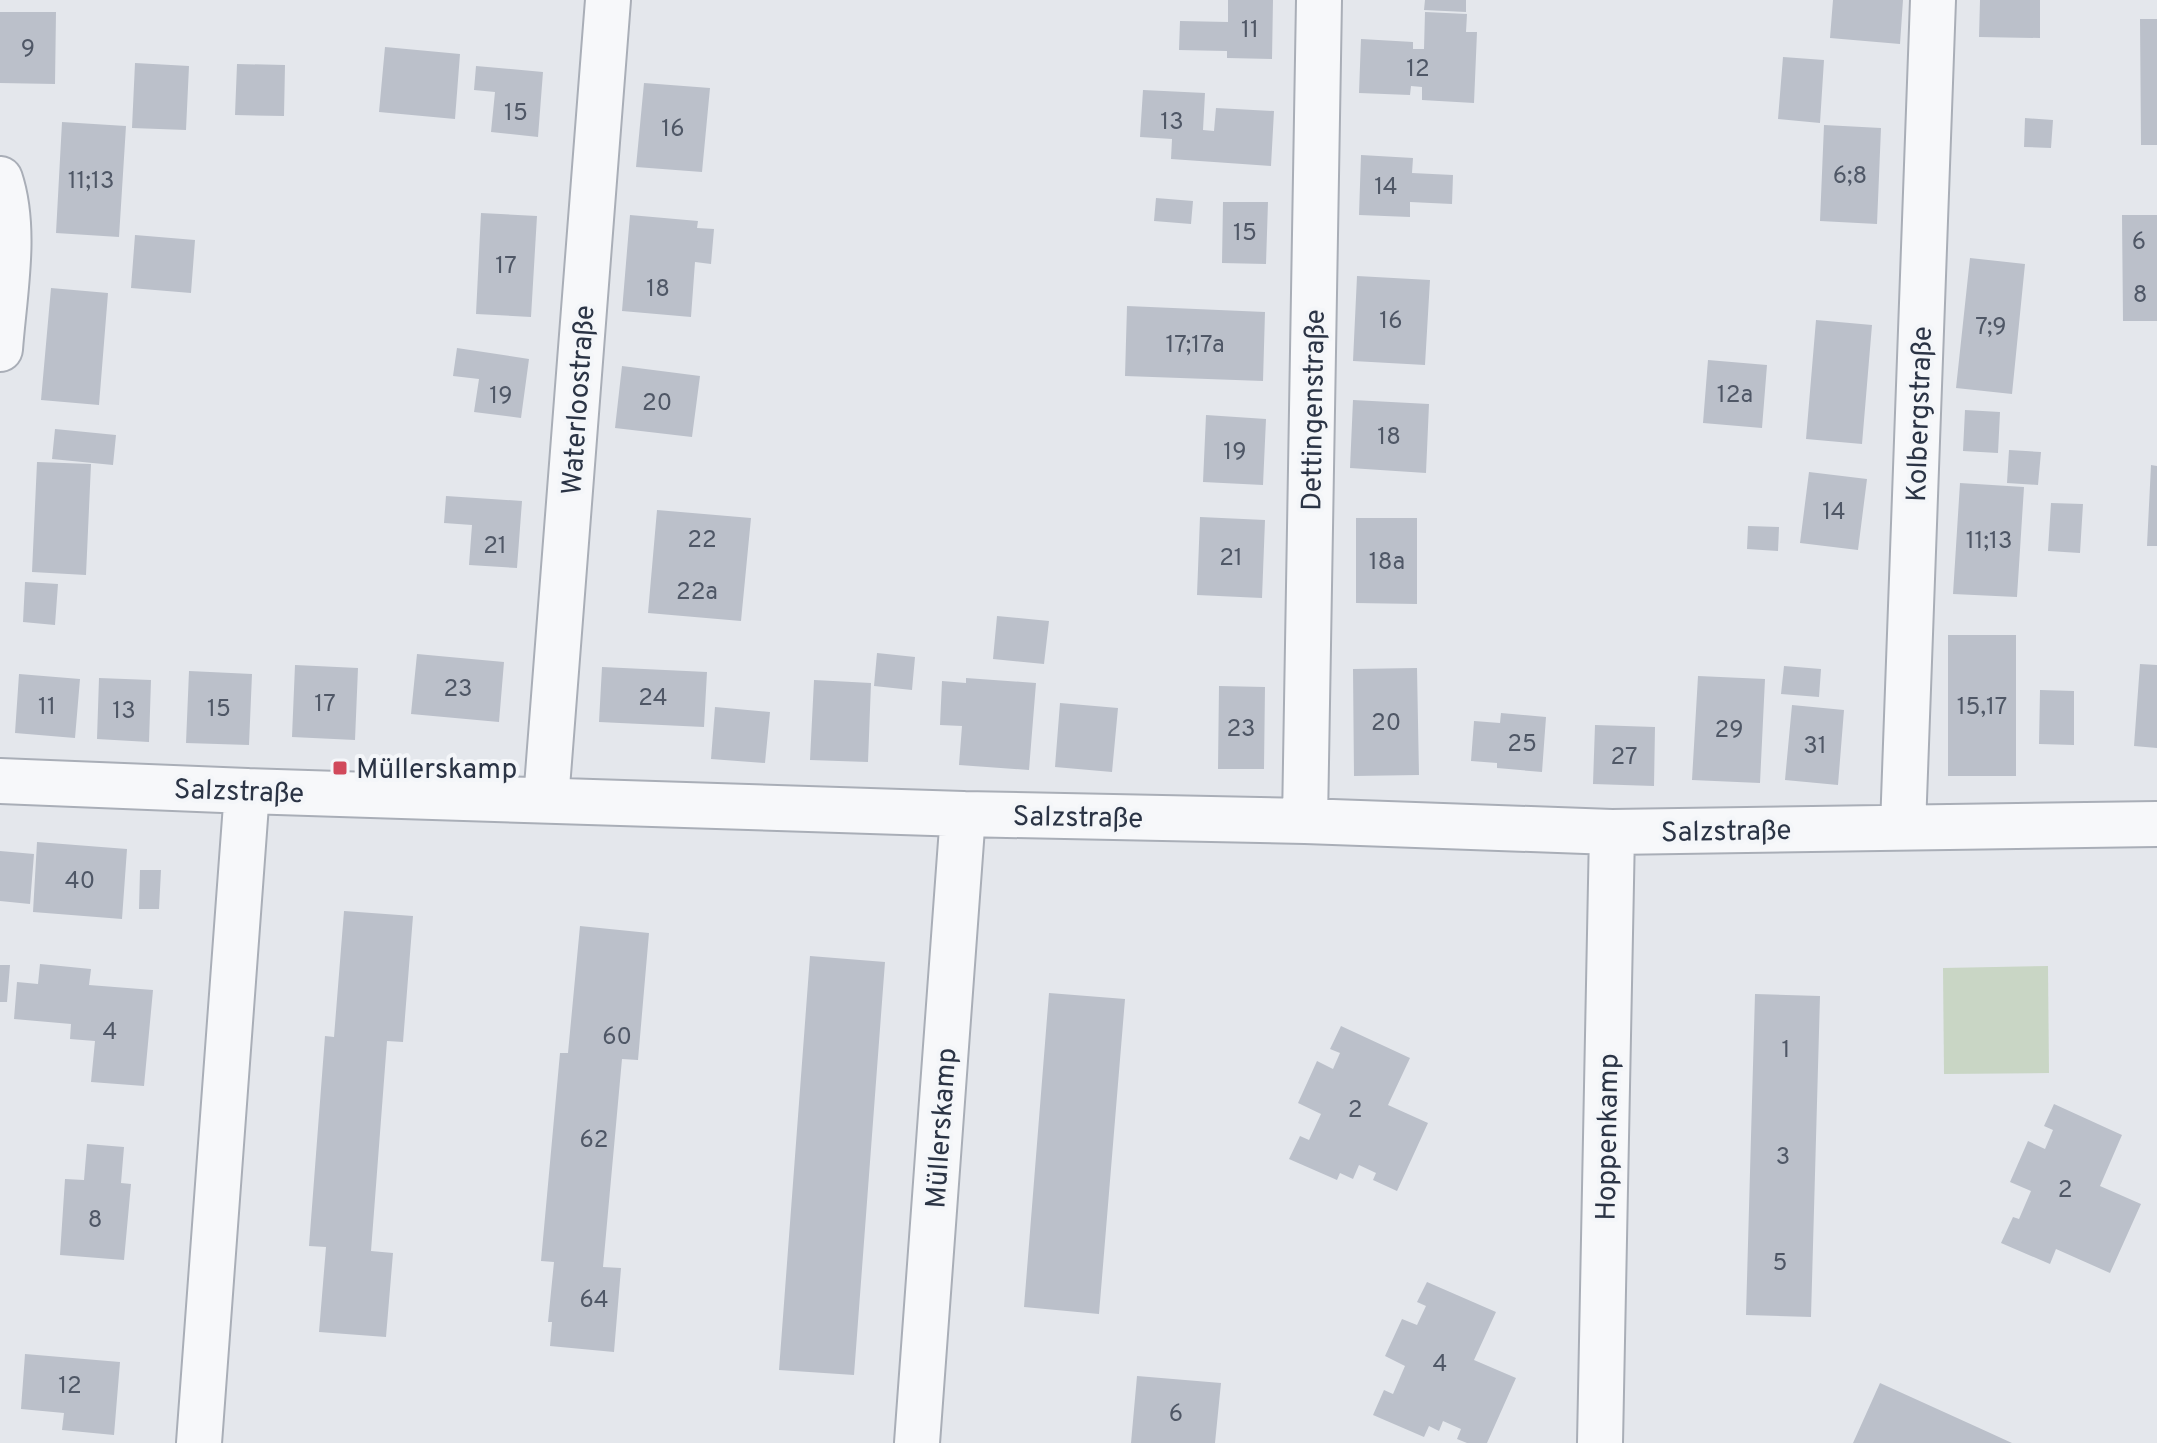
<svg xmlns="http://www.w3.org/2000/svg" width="2157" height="1443" font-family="Overpass,sans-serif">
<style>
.green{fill:#c9d6c5}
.building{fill:#bbc0ca}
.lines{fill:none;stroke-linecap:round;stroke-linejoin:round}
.minor-casing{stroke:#a9aeb7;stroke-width:48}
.minor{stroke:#f7f8fa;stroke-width:44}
.poi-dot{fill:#d1495b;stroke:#f4f6f9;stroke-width:3}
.labels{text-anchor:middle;stroke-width:8;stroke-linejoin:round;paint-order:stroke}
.number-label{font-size:24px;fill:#4f5766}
.street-label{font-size:28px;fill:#2b3445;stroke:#f4f6f9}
.poi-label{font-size:28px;fill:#2b3445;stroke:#f4f6f9;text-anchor:start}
</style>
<rect width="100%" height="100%" fill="#e4e7ec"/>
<path class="green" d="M2048 966 2049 1073 1944 1074 1943 968Z"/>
<path class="building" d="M1228 0H1273L1272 59 1227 58V51L1179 50 1180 21 1228 22Z
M1425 0H1466V12L1424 10Z
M1833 0H1903L1900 44 1830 38Z
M1980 0H2040V38L1979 37Z
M0 12H56L55 84 0 83Z
M1425 12 1467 14 1466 32H1477L1474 103 1422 100V87L1411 86 1410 95 1359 93 1361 39 1413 42V49H1424Z
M2140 19H2157V145H2141Z
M385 47 460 54 455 119 379 112Z
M1783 57 1824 60 1820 123 1778 119Z
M135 63 189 66 186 130 132 128Z
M237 64 285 65 284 116 235 115Z
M476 66 543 72 538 137 491 132 495 92 474 90Z
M644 83 710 88 702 172 636 167Z
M1143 90 1205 93 1203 130 1214 131 1216 108 1274 111 1271 166 1171 159 1172 139 1140 137Z
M2025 118 2053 120 2051 148 2024 147Z
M62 122 126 126 119 237 56 233Z
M1824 125 1881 128 1877 224 1820 221Z
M1361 155 1413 158 1412 173 1453 175 1452 204 1410 202V217L1359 215Z
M1156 198 1193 201 1191 224 1154 221Z
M1223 202H1268L1266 264 1222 263Z
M481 213 537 216 531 317 476 314Z
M630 215 698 221 697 228 714 229 711 264 695 262 691 317 622 311Z
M2122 215H2157V321H2123Z
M135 235 195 240 191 293 131 288Z
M1970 258 2025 264 2012 394 1956 388Z
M1357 276 1430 280 1425 365 1353 361Z
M51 288 108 293 99 405 41 400Z
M1127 306 1265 312 1263 381 1125 376Z
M1816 320 1872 325 1862 444 1806 439Z
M457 348 529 359 521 418 474 412 479 379 453 376Z
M1708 360 1767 365 1762 428 1703 423Z
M622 366 700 376 692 437 615 428Z
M1353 400 1429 404 1426 473 1350 468Z
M1965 410 2000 412 1998 453 1963 451Z
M1206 415 1266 419 1263 485 1203 482Z
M55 429 116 435 113 465 52 459Z
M2009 450 2041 452 2038 485 2007 483Z
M37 462 91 464 86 575 32 572Z
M2151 465 2157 466V546H2147Z
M1809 472 1867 479 1858 550 1800 543Z
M1960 483 2024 487 2017 597 1953 594Z
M446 496 522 501 517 568 469 565 472 525 444 523Z
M2051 503 2083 504 2080 553 2048 551Z
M657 510 751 518 741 621 648 613Z
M1200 517 1265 520 1262 598 1197 595Z
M1356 518H1417V604L1356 603Z
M1748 526 1779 527 1778 551 1747 549Z
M25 582 58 584 55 625 23 622Z
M997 616 1049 621 1044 664 993 659Z
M1948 635H2016V776H1948Z
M877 653 915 657 912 690 874 686Z
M417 654 504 662 499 722 411 714Z
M2140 664 2157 665V748L2134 746Z
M295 665 358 668 355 740 292 737Z
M1784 666 1821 669 1819 697 1781 694Z
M602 667 707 672 704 727 599 722Z
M1417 668 1419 775 1354 776 1353 669Z
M189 671 252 674 249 745 186 743Z
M19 674 80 679 75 738 15 733Z
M1698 676 1765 679 1760 783 1692 780Z
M99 678 151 680 149 742 97 739Z
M966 678 1036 683 1029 770 959 765 962 726 940 725 942 681 966 683Z
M814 680 871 683 868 762 810 760Z
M1219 686 1265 687 1264 769H1218Z
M2040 690 2074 691V745L2039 744Z
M1060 703 1118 708 1112 772 1055 767Z
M1792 705 1844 710 1838 785 1785 780Z
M715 707 770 712 765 763 711 759Z
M1501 713 1546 717 1542 772 1497 768V763L1471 761 1474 721 1500 723Z
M1595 725 1655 727 1654 786 1593 784Z
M37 842 127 849 122 919 33 912Z
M0 851 34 854 30 904 0 901Z
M140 870H161L159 909H139Z
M344 911 413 916 403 1042 387 1041 371 1251 393 1253 386 1337 319 1332 326 1247 309 1246 325 1036 334 1037Z
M580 926 649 933 638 1060 622 1059 603 1267 621 1268 614 1352 550 1346 552 1322H548L554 1262 541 1261 560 1053H568Z
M810 956 885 962 854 1375 779 1370Z
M40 964 91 969 89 985 153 990 144 1086 91 1082 95 1041 70 1039 71 1024 14 1019 17 982 38 984Z
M0 965H10L7 1002H0Z
M1049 993 1125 999 1099 1314 1024 1307Z
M1755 994 1820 996 1811 1317 1746 1315Z
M1341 1026 1410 1058 1388 1105 1428 1123 1397 1191 1373 1180 1376 1173 1359 1165 1353 1179 1340 1173 1337 1180 1289 1159 1300 1136 1309 1140 1321 1114 1298 1103 1317 1061 1333 1069 1340 1053 1330 1049Z
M2054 1104 2122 1135 2100 1186 2141 1204 2110 1273 2056 1249 2050 1264 2001 1243 2013 1217 2019 1219 2031 1191 2010 1182 2028 1141 2045 1149 2053 1130 2044 1126Z
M87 1144 124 1147 121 1183 131 1184 124 1260 60 1255 65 1179 84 1180Z
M1427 1282 1496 1312 1474 1360 1516 1378 1487 1443H1467L1457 1439 1461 1429 1443 1421 1439 1431 1429 1426 1424 1437 1373 1415 1384 1390 1393 1394 1405 1366 1385 1356 1402 1319 1417 1325 1426 1306 1417 1302Z
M25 1354 120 1362 114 1435 62 1430 64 1413 21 1409Z
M1137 1376 1221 1383 1215 1443H1131Z
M1880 1383 1977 1427 2012 1443H1853Z"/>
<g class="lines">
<g class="minor-casing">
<path id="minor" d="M0 179C17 230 4 295 0 349
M0 781 247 791 963 814 1305 821 1612 832 2157 824
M546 800 608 0
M1305 821 1319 0
M1903 827 1933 0
M199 1443 247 791
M917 1443 963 814
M1600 1443 1612 832"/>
</g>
<use href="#minor" class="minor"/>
</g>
<rect class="poi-dot" x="332" y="760" width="16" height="16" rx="4"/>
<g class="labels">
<g class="number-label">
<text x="1250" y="37">11</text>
<text x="28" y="56">9</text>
<text x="1418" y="76">12</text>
<text x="516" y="120">15</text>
<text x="1172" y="129">13</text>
<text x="673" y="136">16</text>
<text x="1850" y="183">6;8</text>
<text x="91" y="188">11;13</text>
<text x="1386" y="194">14</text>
<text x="1245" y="240">15</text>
<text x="2139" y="249">6</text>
<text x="506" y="273">17</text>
<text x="658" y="296">18</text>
<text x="2140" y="302">8</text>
<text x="1391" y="328">16</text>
<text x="1991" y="334">7;9</text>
<text x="1195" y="352">17;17a</text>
<text x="1735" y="402">12a</text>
<text x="501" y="403">19</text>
<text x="657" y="410">20</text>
<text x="1389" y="444">18</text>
<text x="1235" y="459">19</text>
<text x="1834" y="519">14</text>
<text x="702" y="547">22</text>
<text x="1989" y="548">11;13</text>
<text x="495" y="553">21</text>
<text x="1231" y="565">21</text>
<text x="1387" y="569">18a</text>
<text x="697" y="599">22a</text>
<text x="458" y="696">23</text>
<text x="653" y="705">24</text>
<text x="325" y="711">17</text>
<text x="47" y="714">11</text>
<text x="1982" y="714">15,17</text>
<text x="219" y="716">15</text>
<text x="124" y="718">13</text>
<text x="1386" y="730">20</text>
<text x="1241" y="736">23</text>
<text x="1729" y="737">29</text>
<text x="1522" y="751">25</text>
<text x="1815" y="753">31</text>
<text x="1624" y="764">27</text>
<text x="80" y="888">40</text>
<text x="110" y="1039">4</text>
<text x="617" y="1044">60</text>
<text x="1786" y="1057">1</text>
<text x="1355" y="1117">2</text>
<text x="594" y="1147">62</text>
<text x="1783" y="1164">3</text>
<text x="2065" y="1197">2</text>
<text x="95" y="1227">8</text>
<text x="1780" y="1270">5</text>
<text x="594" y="1307">64</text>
<text x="1440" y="1371">4</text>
<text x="70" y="1393">12</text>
<text x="1176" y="1421">6</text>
</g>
<g class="street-label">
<text transform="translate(577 400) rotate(-86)" y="10">Waterloostraße</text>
<text transform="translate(1312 410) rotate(-89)" y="10">Dettingenstraße</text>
<text transform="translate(1918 414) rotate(-88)" y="10">Kolbergstraße</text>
<text transform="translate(239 790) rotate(2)" y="10">Salzstraße</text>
<text transform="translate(1078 816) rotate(1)" y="10">Salzstraße</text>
<text transform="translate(1726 830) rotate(-1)" y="10">Salzstraße</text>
<text transform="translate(940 1128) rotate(-86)" y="10">Müllerskamp</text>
<text transform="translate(1606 1137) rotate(-89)" y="10">Hoppenkamp</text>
</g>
<g class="poi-label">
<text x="356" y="778">Müllerskamp</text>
</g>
</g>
</svg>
